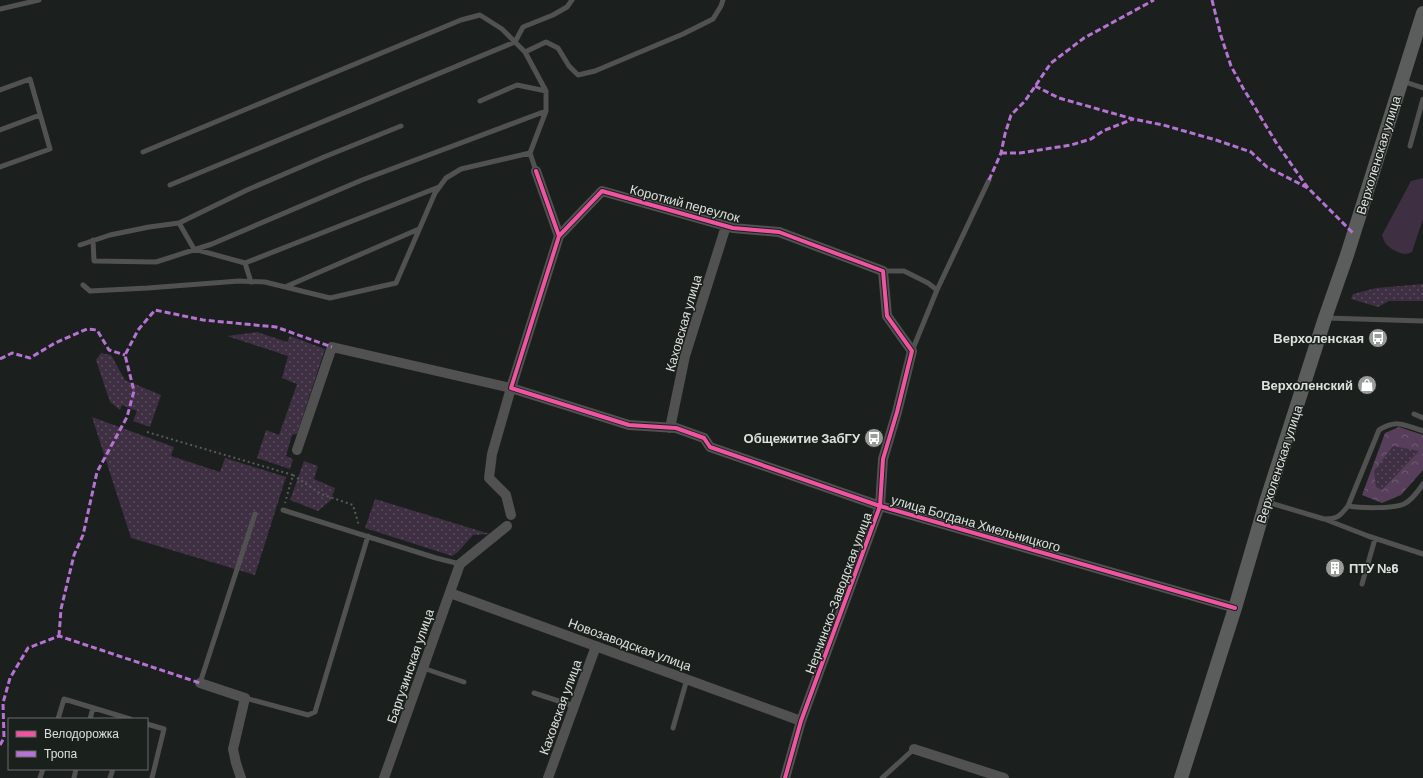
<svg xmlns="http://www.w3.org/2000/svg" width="1423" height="778" font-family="Barlow,sans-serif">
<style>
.green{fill:#3f2f42}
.forest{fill:url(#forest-crowns)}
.park{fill:url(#park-dots)}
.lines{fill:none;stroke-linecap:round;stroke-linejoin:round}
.path{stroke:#585a59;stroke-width:2;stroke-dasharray:2 3;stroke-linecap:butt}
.lane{stroke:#505150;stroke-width:5}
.street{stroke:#505150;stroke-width:10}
.secondary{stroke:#5b5d5c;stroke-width:14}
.quiet{stroke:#b673d3;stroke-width:3;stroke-dasharray:6 3;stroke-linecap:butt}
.cycleway-casing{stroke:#1a201c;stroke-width:6}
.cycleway{stroke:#f153a3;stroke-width:4}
.labels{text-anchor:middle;stroke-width:3;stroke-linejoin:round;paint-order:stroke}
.street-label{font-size:13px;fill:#dde1de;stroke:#1a201c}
.poi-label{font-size:13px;font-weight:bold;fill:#dde1de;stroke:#1a201c;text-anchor:end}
</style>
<defs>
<pattern id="forest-crowns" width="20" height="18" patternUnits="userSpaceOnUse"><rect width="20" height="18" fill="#573e5b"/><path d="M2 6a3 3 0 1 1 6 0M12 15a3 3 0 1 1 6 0" fill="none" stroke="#6f5a72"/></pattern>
<pattern id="park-dots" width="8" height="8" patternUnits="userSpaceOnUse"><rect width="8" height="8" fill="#3f2f42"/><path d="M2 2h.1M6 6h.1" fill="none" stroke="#5a4d5d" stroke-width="1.8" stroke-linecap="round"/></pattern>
</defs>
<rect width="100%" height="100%" fill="#1b1f1d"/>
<path class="green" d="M1423 178V219L1412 252C1404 257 1393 251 1386 244 1384 242 1383 237 1382 235L1411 181Z"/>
<path class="forest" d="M1399 427 1423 435V470L1401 495 1382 503 1362 495 1385 433Z"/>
<path class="park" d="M1423 284V301H1389L1378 307 1351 299 1353 294 1376 288Z
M257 332 287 342 290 336 325 349 297 434 292 435 286 456 293 459 290 469 257 458 266 430 279 435 297 384 282 378 288 356 227 336Z
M101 353 111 355 125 380 161 395 150 427 133 421 137 411 122 405 120 410 110 402 96 360Z
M92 417 174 447 171 456 220 472 225 458 286 477 255 575 131 538Z
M1393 446 1419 451 1382 490 1376 487 1374 471Z
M304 461 318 466 314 479 335 488 331 500 318 511 290 500Z
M375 499 490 534 473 535 458 552 452 556 365 528Z"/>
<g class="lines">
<path class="path" d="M147 432 293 475 285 503
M293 475 321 494 353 505 359 526"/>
<path class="lane" d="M0 9 39 0
M525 52 546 42 558 48 569 66 578 75 595 71 683 34 713 19 721 6 723 0
M1402 81 1423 88
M0 90 30 79 50 149 0 167
M480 101 517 85 546 91
M0 130 40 115
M1410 146 1423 99
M143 152 461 20 480 15 502 29 525 52 546 91V111L530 153 536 171
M170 185 515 42 523 27 553 15 567 7 572 0
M179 223 194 249 245 263 439 187
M93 240 94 261 156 262 212 244 362 180 546 111
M80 245 110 235 149 227 179 223 247 190 324 157 401 126
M245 263 251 282
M883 271H904L928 283 937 290
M83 285 90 291 148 288 239 281 265 282 330 298 396 283 435 193 446 178 461 169 530 153
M285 287 419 229
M1326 318 1423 321
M912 351 937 290 989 180
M1414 414 1423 418
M1267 502 1324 519C1338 519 1340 516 1348 506 1361 508 1392 509 1404 504 1412 500 1419 490 1423 484
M1348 506 1379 430C1397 419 1405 425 1423 431
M283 510 436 558 460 564
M1327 520 1368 536 1423 554
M1362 584 1375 539
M423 668 464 682
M200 683 255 514
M534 693 574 706
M245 698 308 715 315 712 368 536
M58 719 64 699 130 719
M90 719 93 708
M147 724 164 729 152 778
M673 728 687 679
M40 778 43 769
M74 778 76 769
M110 778 113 769
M882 778 914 749"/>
<path class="street" d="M536 171 559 236 511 388 629 425 676 428 704 438 710 447 880 506 1235 608
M559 236 602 191 733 228 779 232 883 271 887 316 912 351 897 412 883 459 880 506 801 721 785 778
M670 428 685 356 726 226
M297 450 332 347 511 388 492 454 489 478 506 495 511 515
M450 593 801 721
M200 683 245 698 233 749 236 763 241 778
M914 749 1004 778
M384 778 460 564 507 526
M548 778 596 646"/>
<path class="secondary" d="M1181 778 1235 608 1266 502 1325 318 1347 255 1423 13"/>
<path class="quiet" d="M1212 0 1221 36 1231 66 1243 88 1277 144 1308 188 1353 233
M1035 86 1059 98 1133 119 1163 125 1216 140 1251 152 1267 167 1308 188
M1001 153H1020L1071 145 1091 139 1103 131 1133 119
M989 180 1001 153 1005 134 1011 115 1025 101 1051 63 1084 38 1154 0
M0 359 12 353 30 358 55 343 87 329 97 330 109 350 125 355
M59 636 61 609 74 555 83 535 97 472 127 417 134 391 125 355 138 330 155 310 203 320 276 327 332 347
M0 745 4 738 3 703 10 678 28 648 59 636 200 683"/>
<g class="cycleway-casing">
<path id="cycleway" d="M536 171 559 236 511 388 629 425 676 428 704 438 710 447 880 506 1235 608
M559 236 602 191 733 228 779 232 883 271 887 316 912 351 897 412 883 459 880 506 801 721 785 778"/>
</g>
<use href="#cycleway" class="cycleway"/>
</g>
<defs>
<g id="bus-disc" transform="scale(1)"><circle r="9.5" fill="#999d9a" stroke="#1a201c"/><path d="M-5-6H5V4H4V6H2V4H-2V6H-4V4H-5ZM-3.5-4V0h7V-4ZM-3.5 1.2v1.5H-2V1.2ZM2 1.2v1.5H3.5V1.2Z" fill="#fff"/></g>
<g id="shop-disc" transform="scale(1)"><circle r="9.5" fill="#999d9a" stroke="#1a201c"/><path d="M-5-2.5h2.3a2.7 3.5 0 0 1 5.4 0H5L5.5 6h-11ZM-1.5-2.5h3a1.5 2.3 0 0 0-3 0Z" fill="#fff"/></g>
<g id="building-disc" transform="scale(1)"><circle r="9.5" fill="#999d9a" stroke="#1a201c"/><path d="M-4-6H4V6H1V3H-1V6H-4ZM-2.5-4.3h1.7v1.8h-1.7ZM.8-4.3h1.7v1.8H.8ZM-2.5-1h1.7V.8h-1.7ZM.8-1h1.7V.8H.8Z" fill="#fff"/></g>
</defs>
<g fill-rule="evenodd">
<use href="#bus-disc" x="1378" y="338"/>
<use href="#shop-disc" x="1367" y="385"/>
<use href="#bus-disc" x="874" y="438"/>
<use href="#building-disc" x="1335" y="568"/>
</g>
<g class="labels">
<g class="street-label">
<text transform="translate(1378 155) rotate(-73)" y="5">Верхоленская улица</text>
<text transform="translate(685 203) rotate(15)" y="5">Короткий переулок</text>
<text transform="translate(683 323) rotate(-74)" y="5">Каховская улица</text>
<text transform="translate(1279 464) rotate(-72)" y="5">Верхоленская улица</text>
<text transform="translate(976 523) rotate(16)" y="5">улица Богдана Хмельницкого</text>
<text transform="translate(838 593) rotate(-70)" y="5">Нерчинско-Заводская улица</text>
<text transform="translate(630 644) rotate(20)" y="5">Новозаводская улица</text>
<text transform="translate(410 666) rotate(-71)" y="5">Баргузинская улица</text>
<text transform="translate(560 707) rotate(-70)" y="5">Каховская улица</text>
</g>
<g class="poi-label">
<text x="1364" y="343">Верхоленская</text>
<text x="1353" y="390">Верхоленский</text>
<text x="860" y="443">Общежитие ЗабГУ</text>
<text x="1349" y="573" text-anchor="start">ПТУ №6</text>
</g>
</g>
<rect x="8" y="718" width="140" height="52" fill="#1a201c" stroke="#686d6a"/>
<rect x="16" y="731" width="20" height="6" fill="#f153a3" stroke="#686d6a"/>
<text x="44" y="738" font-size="12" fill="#dde1de">Велодорожка</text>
<rect x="16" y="751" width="20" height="6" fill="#b673d3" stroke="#686d6a"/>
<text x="44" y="758" font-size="12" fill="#dde1de">Тропа</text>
</svg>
